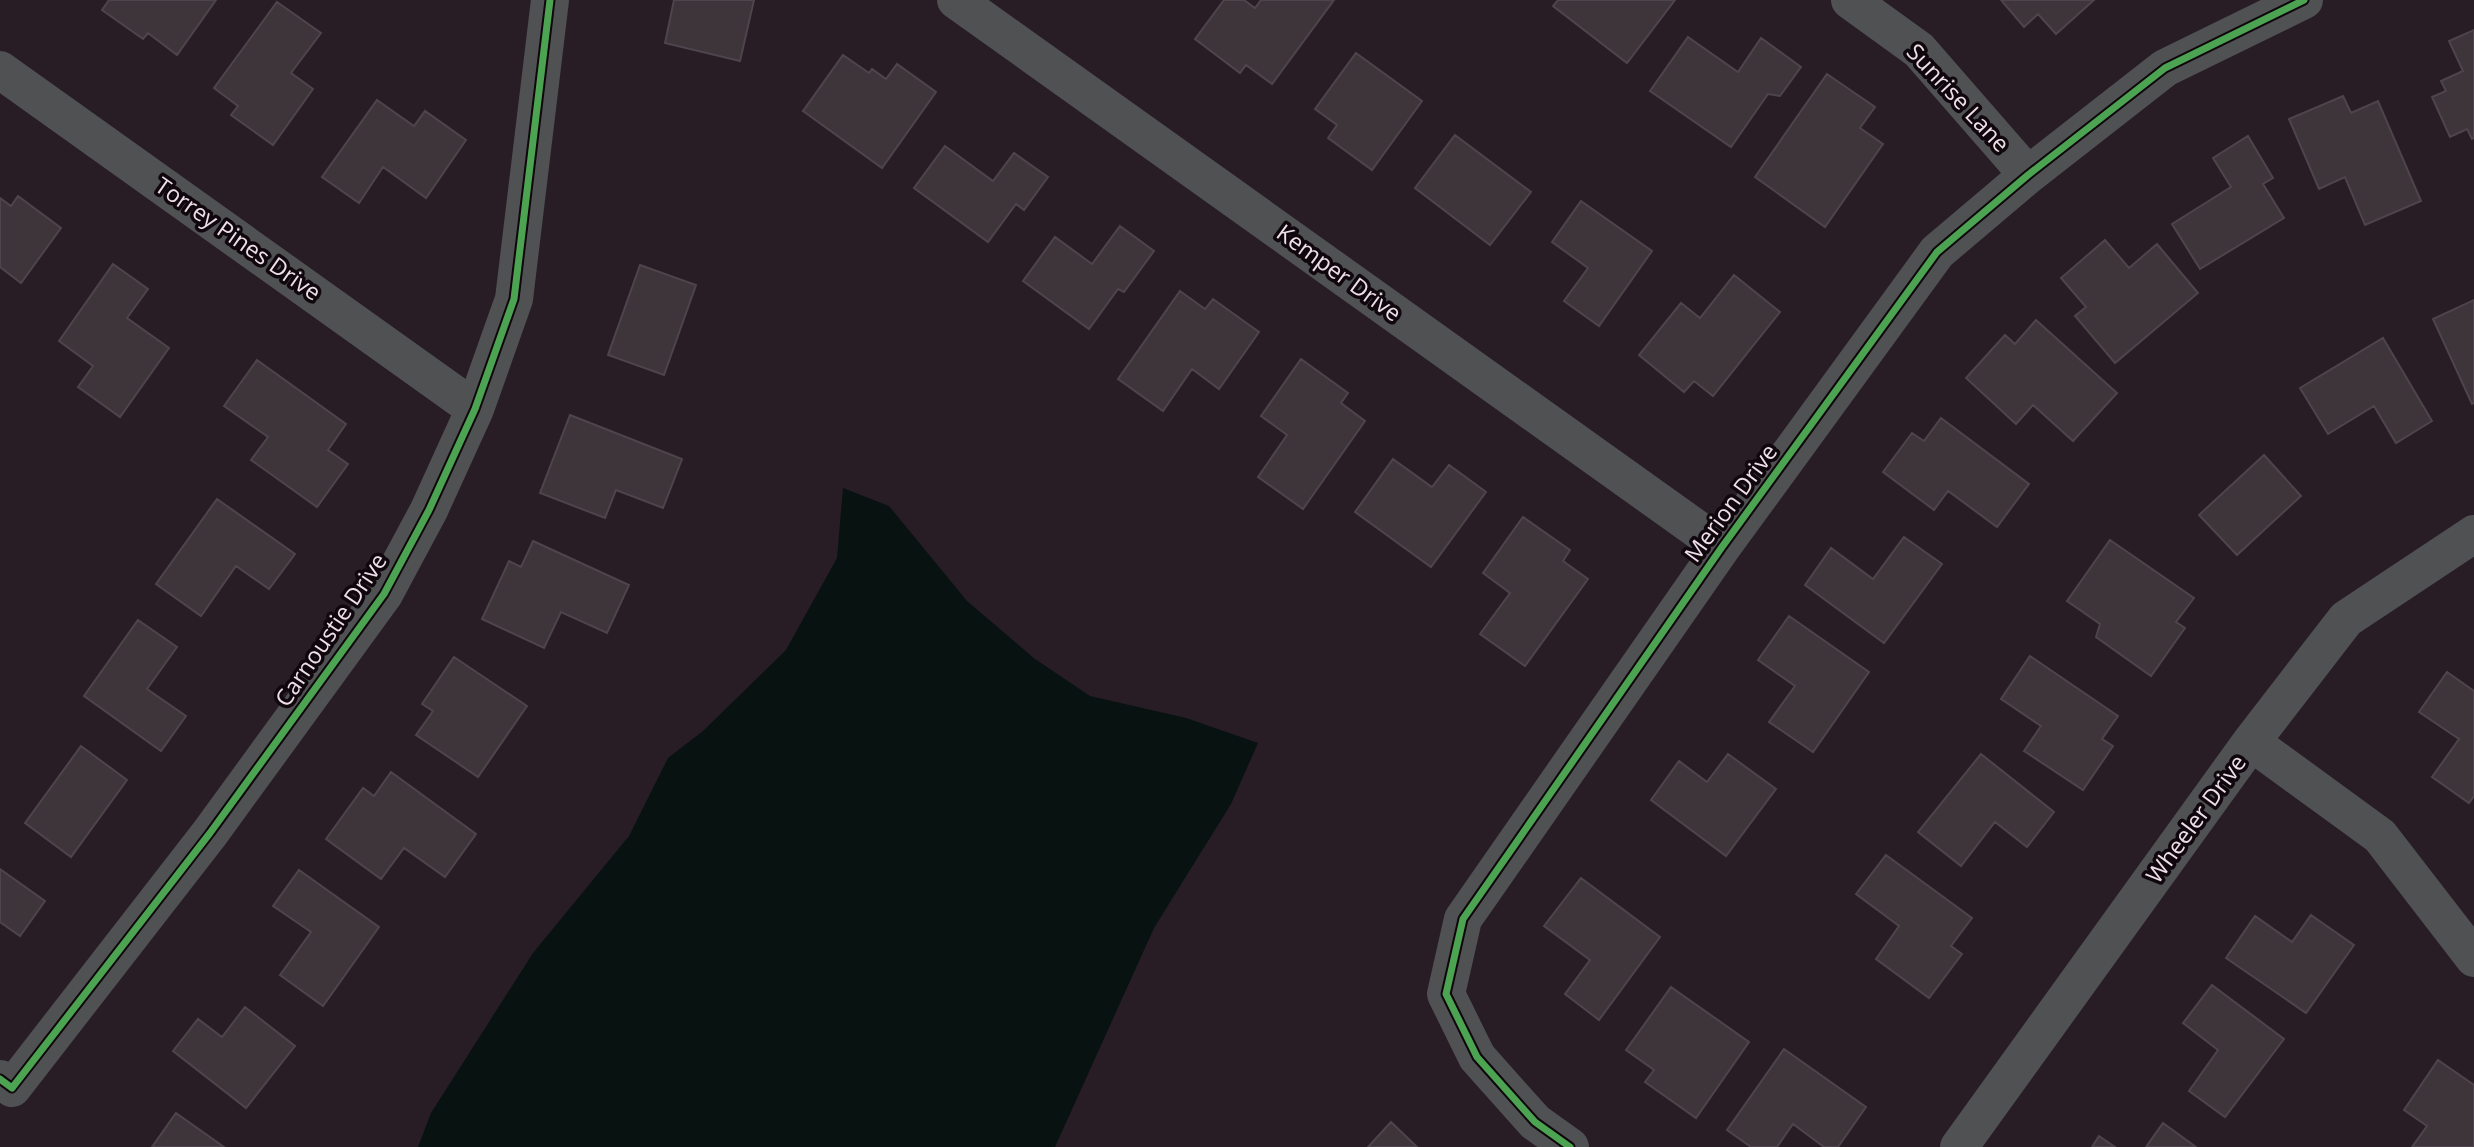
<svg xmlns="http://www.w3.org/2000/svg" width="2474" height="1147" font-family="'Open Sans',sans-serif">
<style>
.water{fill:#071211}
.building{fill:#3e353b;stroke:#4e444b;stroke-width:2}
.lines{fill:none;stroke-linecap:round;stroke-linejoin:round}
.minor{stroke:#4f5152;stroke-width:38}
.cycleway-casing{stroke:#0f070c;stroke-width:11}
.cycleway{stroke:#4ca352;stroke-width:7}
.labels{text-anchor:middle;stroke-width:7;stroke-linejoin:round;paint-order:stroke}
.street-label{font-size:23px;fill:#eedfe8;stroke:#0f070c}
</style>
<rect width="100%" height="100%" fill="#281d25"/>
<path class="water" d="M843 488 889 506 967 601 1035 659 1090 696 1186 718 1258 743 1231 804 1154 928 1055 1147H418L431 1113 533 953 629 836 668 758 703 731 786 650 837 558Z"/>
<path class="building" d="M109 0H216L177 55 148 33 143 39 102 10Z
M674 0H754L740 61 665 43Z
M1224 0H1244L1255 8 1261 0H1334L1272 84 1246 65 1240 73 1195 39Z
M1558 0H1675L1627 63 1553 6Z
M2001 0H2094L2056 34 2038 14 2024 27Z
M277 2 321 33 291 73 313 89 273 145 231 115 238 106 214 88Z
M2474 30V138L2472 139 2467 129 2450 137 2432 97 2446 91 2441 81 2463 71 2449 41Z
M1688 37 1738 72 1761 38 1801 67 1780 96 1768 94 1731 147 1650 91Z
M1356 53 1422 101 1372 170 1328 138 1337 125 1315 109Z
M843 55 869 73 872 69 886 79 897 64 936 92 882 168 803 111Z
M1827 74 1875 107 1860 128 1883 144 1825 227 1755 177Z
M2343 96 2351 113 2378 101 2421 201 2365 225 2345 177 2319 189 2289 119Z
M377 100 414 126 425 111 466 140 426 198 383 167 359 203 322 177Z
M1455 135 1531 192 1490 245 1415 188Z
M2248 136 2273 178 2263 184 2284 218 2200 269 2172 224 2231 187 2213 158Z
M945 146 993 181 1014 153 1048 177 1024 210 1016 204 988 242 914 188Z
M18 196 61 228 21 283 0 267V198L11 206Z
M1581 201 1652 251 1599 326 1564 301 1588 268 1552 242Z
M1120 226 1154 251 1124 292 1118 289 1089 329 1023 281 1055 237 1092 264Z
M2105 240 2129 268 2157 244 2198 293 2115 363 2075 316 2086 307 2061 278Z
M113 264 148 289 127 318 169 348 120 417 78 387 93 366 59 341Z
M640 265 696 285 664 375 608 355Z
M1734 275 1780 312 1713 396 1694 381 1684 392 1639 355 1681 303 1700 318Z
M1180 291 1205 309 1213 299 1259 332 1219 389 1192 369 1163 411 1118 379Z
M2474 300V403L2472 404 2433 319Z
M2036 320 2117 393 2073 441 2033 405 2016 424 1966 378 2005 335 2015 344Z
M2383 338 2432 421 2396 443 2374 406 2328 434 2300 388Z
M1301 359 1348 393 1341 403 1365 421 1303 509 1258 477 1287 435 1261 416Z
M257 360 346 424 328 450 348 464 317 507 251 460 268 437 224 406Z
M570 415 682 459 663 508 616 490 605 518 540 493Z
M1941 418 2029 484 1997 527 1948 491 1934 510 1883 472 1912 433 1924 441Z
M2264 455 2301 496 2237 555 2199 515Z
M1393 459 1432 487 1449 465 1486 492 1431 567 1355 512Z
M217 499 295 554 269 589 236 566 201 616 156 584Z
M1523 517 1570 550 1563 561 1588 579 1525 666 1480 634 1510 593 1483 573Z
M1904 537 1942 564 1884 643 1805 585 1831 548 1873 579Z
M2110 540 2194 598 2176 622 2185 628 2151 676 2096 637 2100 624 2067 601Z
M533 541 629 585 607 633 561 612 544 648 482 619 509 561 521 567Z
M1789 616 1869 672 1813 752 1769 722 1795 686 1758 660Z
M138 620 177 647 147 689 186 716 161 751 84 696Z
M2030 656 2118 716 2102 739 2113 746 2083 790 2024 751 2041 726 2001 699Z
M454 657 527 706 478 777 416 735 433 711 422 704Z
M2447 672 2474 691V796L2469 803 2432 777 2459 739 2419 712Z
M81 746 127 780 71 857 25 823Z
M1728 754 1776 789 1726 856 1651 800 1679 761 1707 782Z
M1981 754 2054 812 2027 847 1995 822 1961 866 1918 832Z
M391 772 476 834 445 877 404 848 381 879 326 839 363 788 374 796Z
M1886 855 1972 918 1951 946 1962 954 1929 998 1876 959 1899 926 1856 894Z
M0 869 45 901 20 936 0 922Z
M299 870 379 927 323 1006 280 975 311 932 273 906Z
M1581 878 1660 937 1599 1020 1565 994 1590 960 1544 926Z
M2311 915 2354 945 2306 1013 2226 958 2255 916 2292 942Z
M2212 985 2284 1039 2225 1117 2189 1091 2218 1050 2183 1023Z
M1671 987 1749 1042 1696 1118 1645 1082 1654 1070 1626 1050Z
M245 1007 295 1046 246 1108 173 1051 198 1019 222 1037Z
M1784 1049 1866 1107 1838 1147H1824L1793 1124 1777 1147H1751L1727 1130Z
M2438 1060 2474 1085V1147H2412L2427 1126 2404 1110Z
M176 1113 224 1147H152Z
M1391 1122 1417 1147H1368Z
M2163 1123 2196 1147H2146Z
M2099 1136 2115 1147H2092Z"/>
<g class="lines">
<path class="minor" d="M956 0 1722 547
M1850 0 1919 50 2028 175
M0 70 475 409
M2251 742 2380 836 2474 958
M0 1079 12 1088 210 833 384 594 429 510 475 409 514 299 550 0
M1570 1147 1535 1122 1477 1057 1446 994 1463 919 1722 547 1937 252 2028 175 2165 68 2304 0
M1959 1147 2251 742 2346 619 2474 534"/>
<g class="cycleway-casing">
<path id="cycleway" d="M0 1079 12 1088 210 833 384 594 429 510 475 409 514 299 550 0
M1570 1147 1535 1122 1477 1057 1446 994 1463 919 1722 547 1937 252 2028 175 2165 68 2304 0"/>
</g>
<use href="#cycleway" class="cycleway"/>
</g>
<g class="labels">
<g class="street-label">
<text transform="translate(1958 98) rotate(47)" y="8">Sunrise Lane</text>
<text transform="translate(238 239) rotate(35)" y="8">Torrey Pines Drive</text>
<text transform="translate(1339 273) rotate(36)" y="8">Kemper Drive</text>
<text transform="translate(1731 503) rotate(-54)" y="8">Merion Drive</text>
<text transform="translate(331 630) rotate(-56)" y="8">Carnoustie Drive</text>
<text transform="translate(2196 819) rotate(-54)" y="8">Wheeler Drive</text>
</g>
</g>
</svg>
